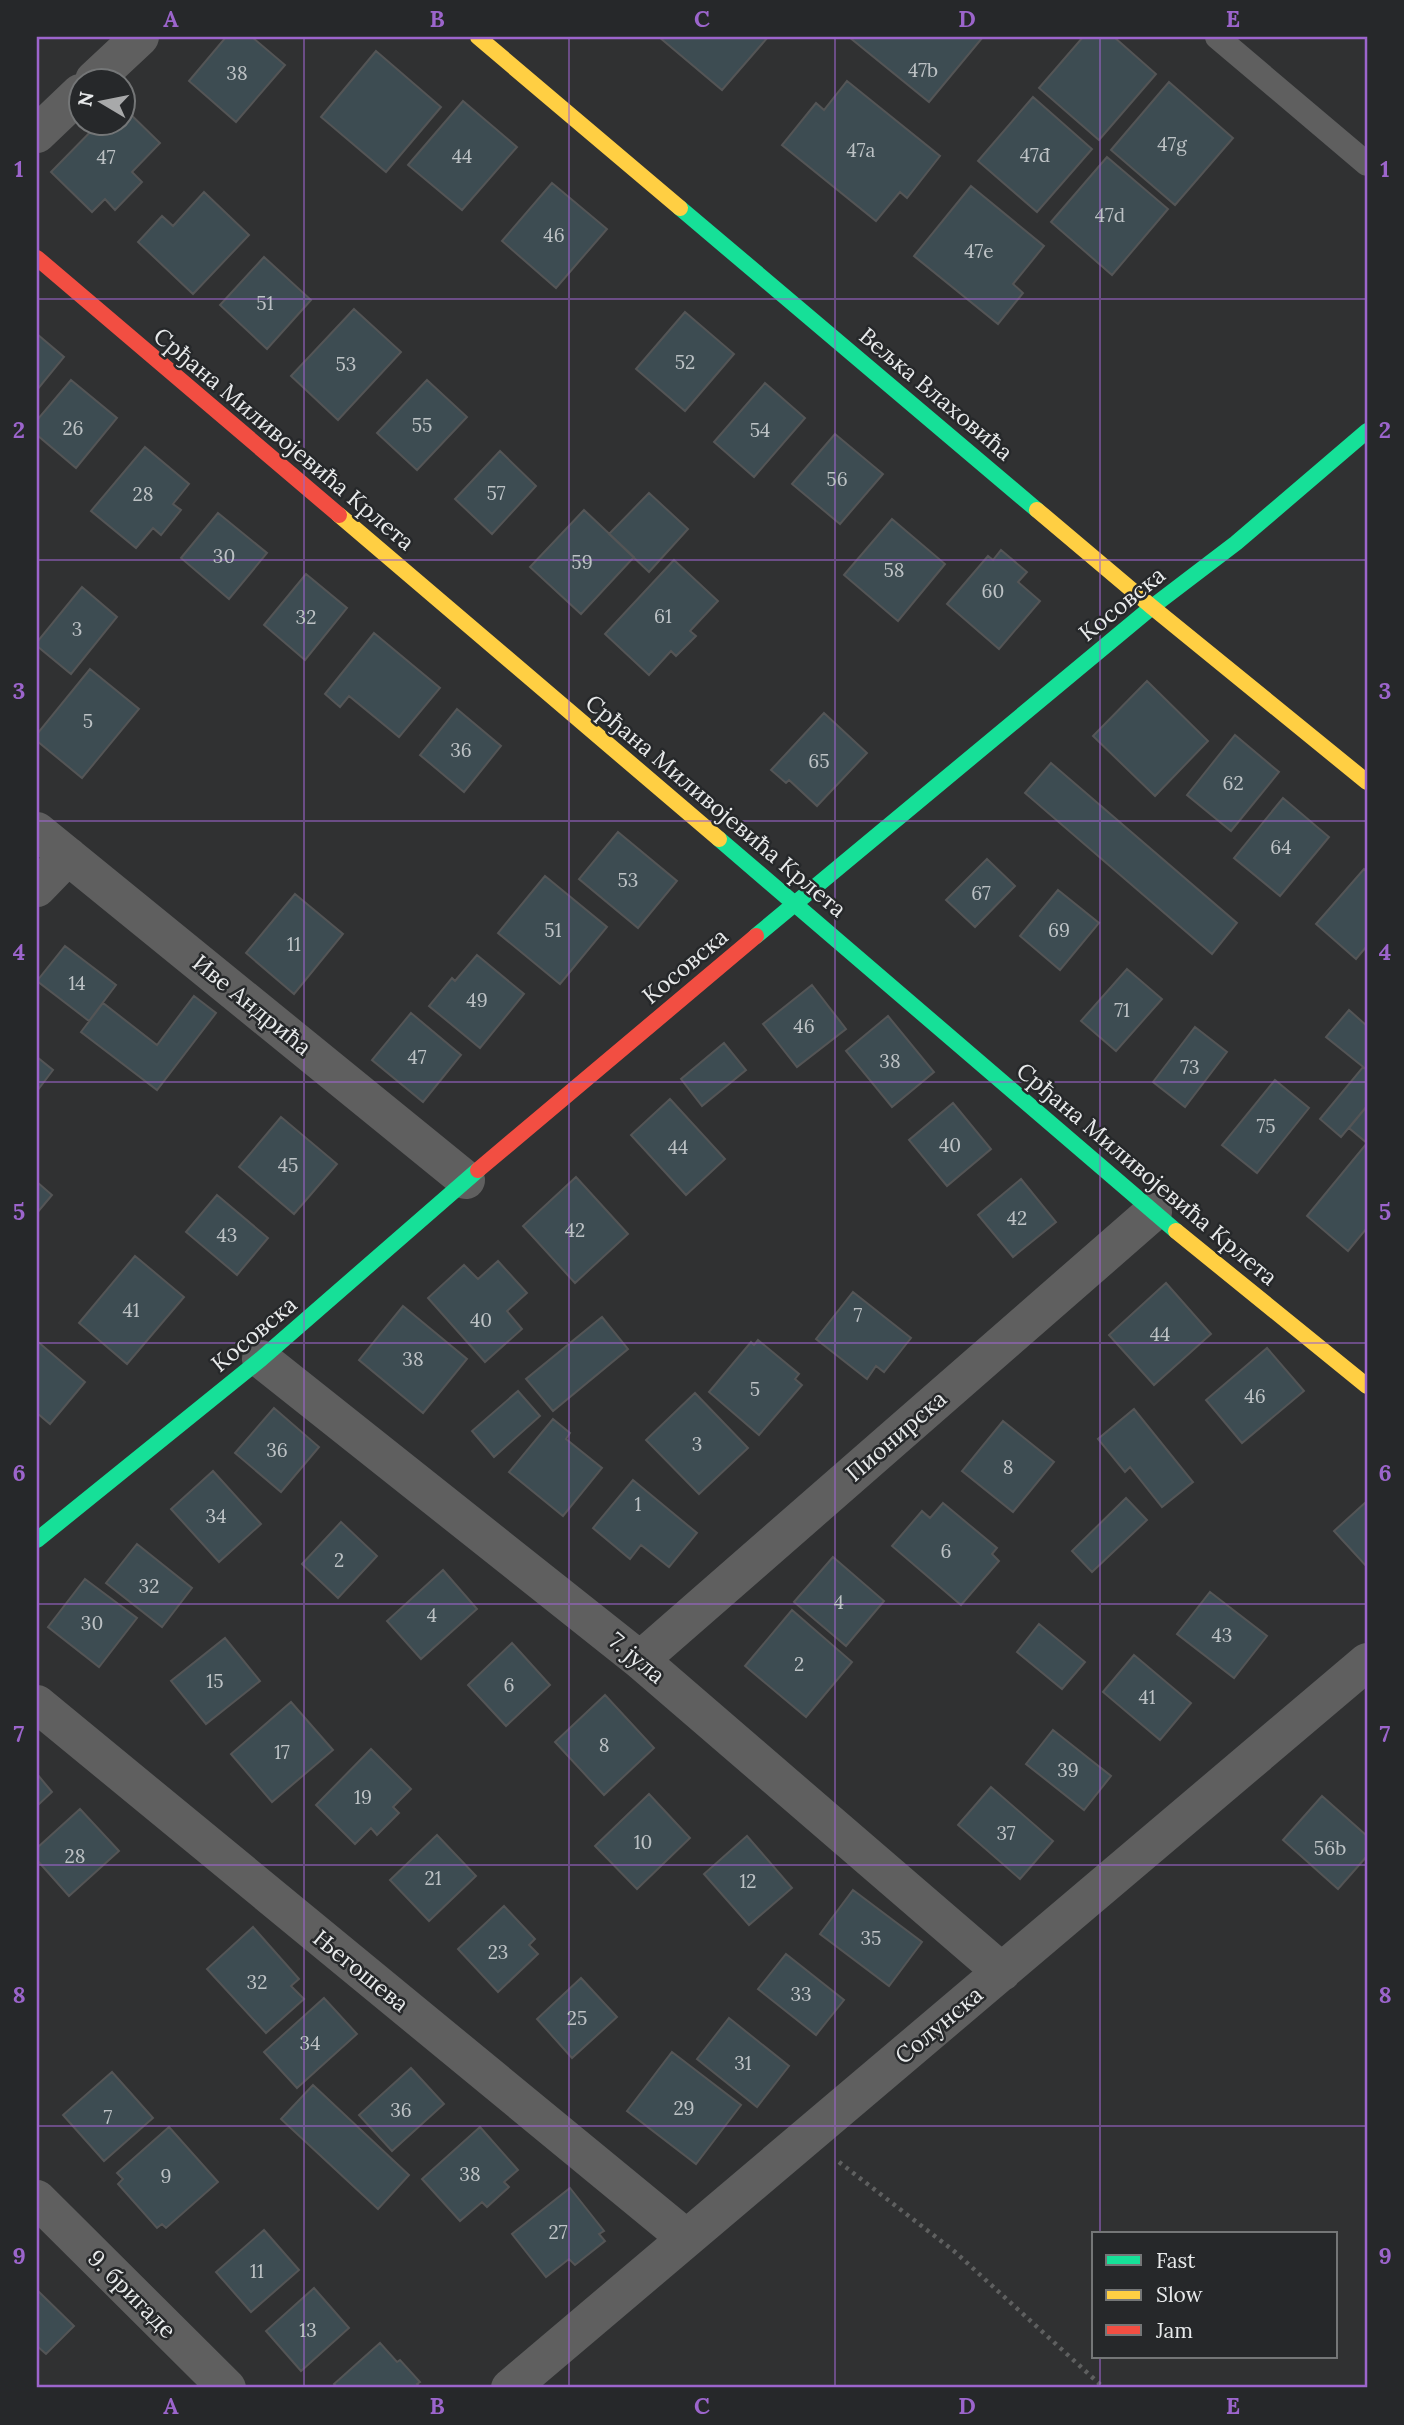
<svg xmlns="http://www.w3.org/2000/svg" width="1404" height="2425" font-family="Lora,serif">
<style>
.building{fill:#3d4c52;stroke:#545556;stroke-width:2}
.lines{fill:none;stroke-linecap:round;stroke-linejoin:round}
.path{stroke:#5f6060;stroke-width:4.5;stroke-dasharray:3.5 5;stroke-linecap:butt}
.lane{stroke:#5f5f5f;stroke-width:24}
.street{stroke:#5f5f5f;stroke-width:38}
.fast{stroke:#16e098;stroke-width:16}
.slow{stroke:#ffcf43;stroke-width:16}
.jam{stroke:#f24e42;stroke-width:16}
.grid{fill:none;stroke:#9c65cc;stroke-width:2;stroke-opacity:0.55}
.labels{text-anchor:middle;stroke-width:5;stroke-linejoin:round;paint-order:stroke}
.number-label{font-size:19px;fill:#bdc2c5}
.street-label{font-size:23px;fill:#e8eaeb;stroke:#26282a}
.neatline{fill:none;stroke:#9c65cc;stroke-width:2.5}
.grid-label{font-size:23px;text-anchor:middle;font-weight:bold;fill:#9c65cc}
</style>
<rect width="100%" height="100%" fill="#303132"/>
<path class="building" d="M226 37H252L285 65 236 122 189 81Z
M659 37H768L722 90Z
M849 37H983L929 102Z
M1083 37H1114L1156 74 1099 140 1039 88Z
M376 51 441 107 386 172 321 117Z
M847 81 940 156 907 198 900 192 876 221 782 145 816 103 824 110Z
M1169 82 1233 138 1175 205 1111 150Z
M1033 97 1092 149 1037 212 978 161Z
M463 101 517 147 462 210 408 165Z
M122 106 160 143 132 172 142 182 115 210 105 199 92 212 51 172 100 122H122Z
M1107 157 1168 209 1112 275 1051 222Z
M552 183 607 229 556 288 502 241Z
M971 186 1044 246 1013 284 1023 293 998 324 914 256Z
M204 192 249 235 193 294 138 242 162 216 173 226Z
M264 257 311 300 267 349 220 305Z
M354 309 401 352 338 420 291 376Z
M685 312 734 354 685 411 636 369Z
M37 334 64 357 37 390Z
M71 380 117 418 76 468 37 435V420Z
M427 380 467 417 417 470 377 433Z
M765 383 805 418 754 477 714 442Z
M835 434 883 474 840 524 792 484Z
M145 447 189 484 173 504 181 510 161 535 153 528 136 548 91 511Z
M500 451 536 486 492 534 455 499Z
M649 493 688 529 649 572 609 534Z
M584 510 634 557 581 614 530 567Z
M218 513 267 553 229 599 181 558Z
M892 519 945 564 898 621 844 575Z
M1001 550 1027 572 1018 582 1040 601 999 649 947 604 988 556 993 560Z
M674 560 718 601 690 631 696 636 676 656 671 651 649 675 605 634Z
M306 574 347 608 305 660 264 625Z
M82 587 117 617 71 674 37 646V642Z
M374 633 440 688 399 737 349 696 340 707 325 694Z
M90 669 139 709 82 778 37 741V734Z
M1147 681 1208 741 1155 796 1093 736Z
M457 709 501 746 464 792 420 755Z
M824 713 867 753 817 806 789 780 786 783 771 770Z
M1235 735 1279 772 1231 831 1187 795Z
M1051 763 1237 923 1212 954 1025 793Z
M1283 798 1329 837 1280 896 1234 858Z
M618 832 677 881 638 928 579 879Z
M987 859 1015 886 975 927 946 900Z
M1364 869 1367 872V946L1356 959 1316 924Z
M545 876 607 927 560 984 498 933Z
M1058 890 1099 923 1060 970 1020 936Z
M295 894 343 934 294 994 246 953Z
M65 946 116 985 89 1021 37 981Z
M477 955 524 994 480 1048 429 1006 452 978 455 981Z
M1127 969 1162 999 1116 1051 1081 1021Z
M812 985 846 1029 797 1067 763 1024Z
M194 996 216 1013 157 1090 81 1032 103 1003 157 1045Z
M1349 1010 1367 1026V1070L1326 1037Z
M411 1013 461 1055 423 1102 372 1060Z
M888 1016 934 1072 892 1107 846 1051Z
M1195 1027 1227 1052 1185 1107 1153 1082Z
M724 1043 746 1070 702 1106 681 1079Z
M37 1057 53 1070 37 1091Z
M1363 1067 1367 1070V1106L1341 1137 1320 1119Z
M1275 1080 1309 1108 1257 1173 1222 1145Z
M670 1099 725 1159 686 1195 631 1135Z
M953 1103 991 1149 947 1186 909 1140Z
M1367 1106V1143L1349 1128Z
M281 1117 337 1164 294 1214 239 1167Z
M1367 1143V1228L1348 1251 1307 1216Z
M576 1177 628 1234 575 1283 523 1226Z
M1021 1179 1056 1222 1013 1257 978 1215Z
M37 1182 52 1195 37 1213Z
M217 1195 268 1238 237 1275 186 1232Z
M135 1256 184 1297 127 1364 79 1323Z
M498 1261 527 1293 507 1311 522 1329 485 1362 428 1298 464 1265 478 1279Z
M1166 1283 1211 1334 1154 1385 1109 1335Z
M853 1292 911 1338 884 1372 876 1366 867 1379 816 1339Z
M403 1306 467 1359 423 1413 359 1360Z
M602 1317 628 1349 553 1411 526 1379Z
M758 1340 799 1374 795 1379 802 1385 759 1435 709 1392 751 1342 754 1345Z
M37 1341 85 1382 50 1424 37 1413Z
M1267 1348 1304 1391 1242 1443 1206 1400Z
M518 1391 540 1416 494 1457 472 1431Z
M695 1393 748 1448 699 1494 646 1440Z
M274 1408 319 1447 281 1492 235 1453Z
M1134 1409 1193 1482 1162 1507 1130 1467 1125 1472 1098 1439Z
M553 1419 570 1433 566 1439 602 1468 563 1516 509 1472Z
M1003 1421 1054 1462 1013 1512 962 1471Z
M213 1471 261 1524 219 1562 171 1509Z
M633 1480 697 1533 669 1567 641 1545 630 1559 593 1528Z
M1126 1498 1147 1520 1092 1572 1072 1551Z
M1367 1501V1567L1334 1531Z
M943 1503 997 1548 992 1554 999 1561 961 1605 892 1546 922 1511 930 1518Z
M341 1522 377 1556 338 1598 302 1564Z
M137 1544 192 1588 162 1627 106 1583Z
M833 1557 884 1601 846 1646 794 1602Z
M443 1570 477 1609 421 1659 387 1621Z
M85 1579 137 1618 99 1667 48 1627Z
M1210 1592 1267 1636 1234 1678 1177 1634Z
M792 1610 852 1662 806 1717 745 1666Z
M1039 1624 1085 1662 1062 1689 1017 1652Z
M225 1638 260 1681 206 1724 171 1681Z
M512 1643 550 1685 506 1726 468 1685Z
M1134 1655 1191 1703 1160 1740 1103 1692Z
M605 1695 654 1748 604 1795 555 1742Z
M291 1702 333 1750 272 1802 231 1754Z
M1053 1730 1111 1776 1084 1810 1026 1764Z
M371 1749 411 1789 393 1807 399 1813 377 1835 371 1828 355 1844 316 1805Z
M37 1774 52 1792 37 1806Z
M991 1787 1053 1841 1020 1879 958 1825Z
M649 1794 690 1838 637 1889 595 1846Z
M1322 1796 1367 1836V1856L1338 1889 1283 1840Z
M80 1809 119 1851 69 1896 37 1860V1848Z
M437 1835 476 1876 429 1921 390 1880Z
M747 1836 792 1888 749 1925 704 1874Z
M853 1890 922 1942 889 1986 820 1934Z
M504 1906 535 1939 529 1945 538 1954 498 1992 458 1949Z
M253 1927 299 1979 291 1986 304 1999 266 2033 207 1969Z
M786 1954 844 2000 816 2035 758 1989Z
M581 1978 617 2017 572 2058 537 2019Z
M324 1998 357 2034 297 2088 264 2052Z
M729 2018 789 2066 757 2107 697 2059Z
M672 2052 741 2105 696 2164 627 2111Z
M411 2068 444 2104 392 2151 359 2115Z
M112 2072 153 2118 104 2161 63 2115Z
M313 2085 409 2175 378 2209 281 2119Z
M169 2127 218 2182 166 2228 162 2224 157 2228 118 2184 123 2179 117 2173Z
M480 2127 518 2170 504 2182 509 2187 487 2207 482 2202 460 2221 422 2179Z
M570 2188 604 2231 599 2234 605 2241 575 2265 569 2259 546 2277 512 2234Z
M264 2230 299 2270 251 2312 216 2272Z
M314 2288 349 2328 301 2371 266 2331Z
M37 2290 74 2326 46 2354 37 2346Z
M380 2343 397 2362 400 2360 420 2382 417 2384 421 2388H338L334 2384Z"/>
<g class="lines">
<path class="path" d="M839 2162 954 2251 1104 2388"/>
<path class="lane" d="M1217 37 1367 164"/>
<path class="street" d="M94 80 140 37
M37 134 80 93
M37 831 466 1180
M37 888 68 856
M261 1359 640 1660 1002 1972
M640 1660 1153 1212
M37 1704 686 2238
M37 2199 227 2388
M510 2388 1367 1662"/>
<path class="fast" d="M680 208 1037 510
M719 839 1176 1231
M756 936 1152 607 1236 543 1367 431
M37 1540 261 1359 478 1170"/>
<path class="slow" d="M478 37 680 208
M1037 510 1152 607 1367 782
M339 515 719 839
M1176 1231 1367 1386"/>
<path class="jam" d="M37 258 339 515
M478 1170 756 936"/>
</g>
<path class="grid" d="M304 37V2388M569 37V2388M835 37V2388M1100 37V2234M37 299H1367M37 560H1367M37 821H1367M37 1082H1367M37 1343H1367M37 1604H1367M37 1865H1367M37 2126H1367M1100 2357V2388"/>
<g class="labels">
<g class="number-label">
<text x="923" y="77">47b</text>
<text x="237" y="80">38</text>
<text x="1172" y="151">47g</text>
<text x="861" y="157">47a</text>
<text x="1035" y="162">47đ</text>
<text x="462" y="163">44</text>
<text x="106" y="164">47</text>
<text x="1110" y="222">47d</text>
<text x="554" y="242">46</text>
<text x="979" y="258">47e</text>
<text x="265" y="310">51</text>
<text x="685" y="369">52</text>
<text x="346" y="371">53</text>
<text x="422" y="432">55</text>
<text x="73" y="435">26</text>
<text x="760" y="437">54</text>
<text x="837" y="486">56</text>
<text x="496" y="500">57</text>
<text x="143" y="501">28</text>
<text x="224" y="563">30</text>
<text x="582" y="569">59</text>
<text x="894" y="577">58</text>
<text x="993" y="598">60</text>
<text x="663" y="623">61</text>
<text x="306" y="624">32</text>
<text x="77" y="636">3</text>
<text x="88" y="728">5</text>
<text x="461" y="757">36</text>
<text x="819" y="768">65</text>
<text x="1233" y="790">62</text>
<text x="1281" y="854">64</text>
<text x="628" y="887">53</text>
<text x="981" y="900">67</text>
<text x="553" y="937">51</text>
<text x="1059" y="937">69</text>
<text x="294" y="951">11</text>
<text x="77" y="990">14</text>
<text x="477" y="1007">49</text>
<text x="1122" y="1017">71</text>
<text x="804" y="1033">46</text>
<text x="417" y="1064">47</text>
<text x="890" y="1068">38</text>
<text x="1190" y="1074">73</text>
<text x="1266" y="1133">75</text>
<text x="950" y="1152">40</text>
<text x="678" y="1154">44</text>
<text x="288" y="1172">45</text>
<text x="1017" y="1225">42</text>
<text x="575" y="1237">42</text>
<text x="227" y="1242">43</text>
<text x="131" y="1317">41</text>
<text x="858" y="1322">7</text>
<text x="481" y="1327">40</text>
<text x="1160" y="1341">44</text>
<text x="413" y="1366">38</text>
<text x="755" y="1396">5</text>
<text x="1255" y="1403">46</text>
<text x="697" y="1451">3</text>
<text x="277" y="1457">36</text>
<text x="1008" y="1474">8</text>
<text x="638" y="1511">1</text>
<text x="216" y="1523">34</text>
<text x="946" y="1558">6</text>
<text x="339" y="1567">2</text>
<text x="149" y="1593">32</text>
<text x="839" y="1609">4</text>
<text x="432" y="1622">4</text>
<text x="92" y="1630">30</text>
<text x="1222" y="1642">43</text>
<text x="799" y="1671">2</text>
<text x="215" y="1688">15</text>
<text x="509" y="1692">6</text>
<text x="1147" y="1704">41</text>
<text x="604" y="1752">8</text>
<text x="282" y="1759">17</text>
<text x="1068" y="1777">39</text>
<text x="363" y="1804">19</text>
<text x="1006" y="1840">37</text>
<text x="643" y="1849">10</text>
<text x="1330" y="1855">56b</text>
<text x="75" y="1863">28</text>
<text x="433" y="1885">21</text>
<text x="748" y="1888">12</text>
<text x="871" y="1945">35</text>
<text x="498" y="1959">23</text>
<text x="257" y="1989">32</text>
<text x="801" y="2001">33</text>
<text x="577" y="2025">25</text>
<text x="310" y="2050">34</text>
<text x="743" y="2070">31</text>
<text x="684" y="2115">29</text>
<text x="401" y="2117">36</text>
<text x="108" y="2124">7</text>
<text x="470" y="2181">38</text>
<text x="166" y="2183">9</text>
<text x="558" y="2239">27</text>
<text x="257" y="2278">11</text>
<text x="308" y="2337">13</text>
</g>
<g class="street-label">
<text transform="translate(936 394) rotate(40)" y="8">Вељка Влаховића</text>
<text transform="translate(284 439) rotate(40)" y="8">Срђана Миливојевића Крлета</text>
<text transform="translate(1122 604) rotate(-39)" y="8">Косовска</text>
<text transform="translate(716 806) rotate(40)" y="8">Срђана Миливојевића Крлета</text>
<text transform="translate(685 966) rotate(-40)" y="8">Косовска</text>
<text transform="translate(252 1005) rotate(39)" y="8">Иве Андрића</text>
<text transform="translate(1147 1174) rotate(40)" y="8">Срђана Миливојевића Крлета</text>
<text transform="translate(254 1334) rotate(-40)" y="8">Косовска</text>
<text transform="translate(896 1436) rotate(-41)" y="8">Пионирска</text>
<text transform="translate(637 1658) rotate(40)" y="8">7. јула</text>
<text transform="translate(361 1971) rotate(39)" y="8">Његошева</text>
<text transform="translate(939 2025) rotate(-40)" y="8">Солунска</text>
<text transform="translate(132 2294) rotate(45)" y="8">9. бригаде</text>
</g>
</g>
<rect width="1404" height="2425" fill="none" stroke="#26282a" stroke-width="77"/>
<rect x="1092" y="2232" width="245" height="126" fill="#26282a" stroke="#747677" stroke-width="2"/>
<rect x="1106" y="2255" width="35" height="10" fill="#16e098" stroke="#747677" stroke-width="2"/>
<text x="1156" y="2268" font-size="21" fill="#e8eaeb">Fast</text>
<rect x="1106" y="2290" width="35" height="10" fill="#ffcf43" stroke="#747677" stroke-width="2"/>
<text x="1156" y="2302" font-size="21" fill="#e8eaeb">Slow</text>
<rect x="1106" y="2325" width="35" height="10" fill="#f24e42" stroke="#747677" stroke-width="2"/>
<text x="1156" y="2338" font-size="21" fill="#e8eaeb">Jam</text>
<g transform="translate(102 102) rotate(280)"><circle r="33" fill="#26282a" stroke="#747677" stroke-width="2"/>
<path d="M0-5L12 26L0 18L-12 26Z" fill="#a8a9aa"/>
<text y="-10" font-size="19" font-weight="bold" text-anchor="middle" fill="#e8eaeb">N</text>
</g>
<rect x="38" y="38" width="1328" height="2348" class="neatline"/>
<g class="grid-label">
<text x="171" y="27">A</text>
<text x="437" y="27">B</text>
<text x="702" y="27">C</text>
<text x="967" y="27">D</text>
<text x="1233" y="27">E</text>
<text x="19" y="177">1</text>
<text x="1385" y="177">1</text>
<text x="19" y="438">2</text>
<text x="1385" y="438">2</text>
<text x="19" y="699">3</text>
<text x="1385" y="699">3</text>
<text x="19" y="960">4</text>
<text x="1385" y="960">4</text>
<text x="19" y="1220">5</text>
<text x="1385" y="1220">5</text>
<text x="19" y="1481">6</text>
<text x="1385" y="1481">6</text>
<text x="19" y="1742">7</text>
<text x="1385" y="1742">7</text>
<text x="19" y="2003">8</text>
<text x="1385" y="2003">8</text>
<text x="19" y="2264">9</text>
<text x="1385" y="2264">9</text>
<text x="171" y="2414">A</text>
<text x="437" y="2414">B</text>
<text x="702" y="2414">C</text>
<text x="967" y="2414">D</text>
<text x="1233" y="2414">E</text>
</g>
</svg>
